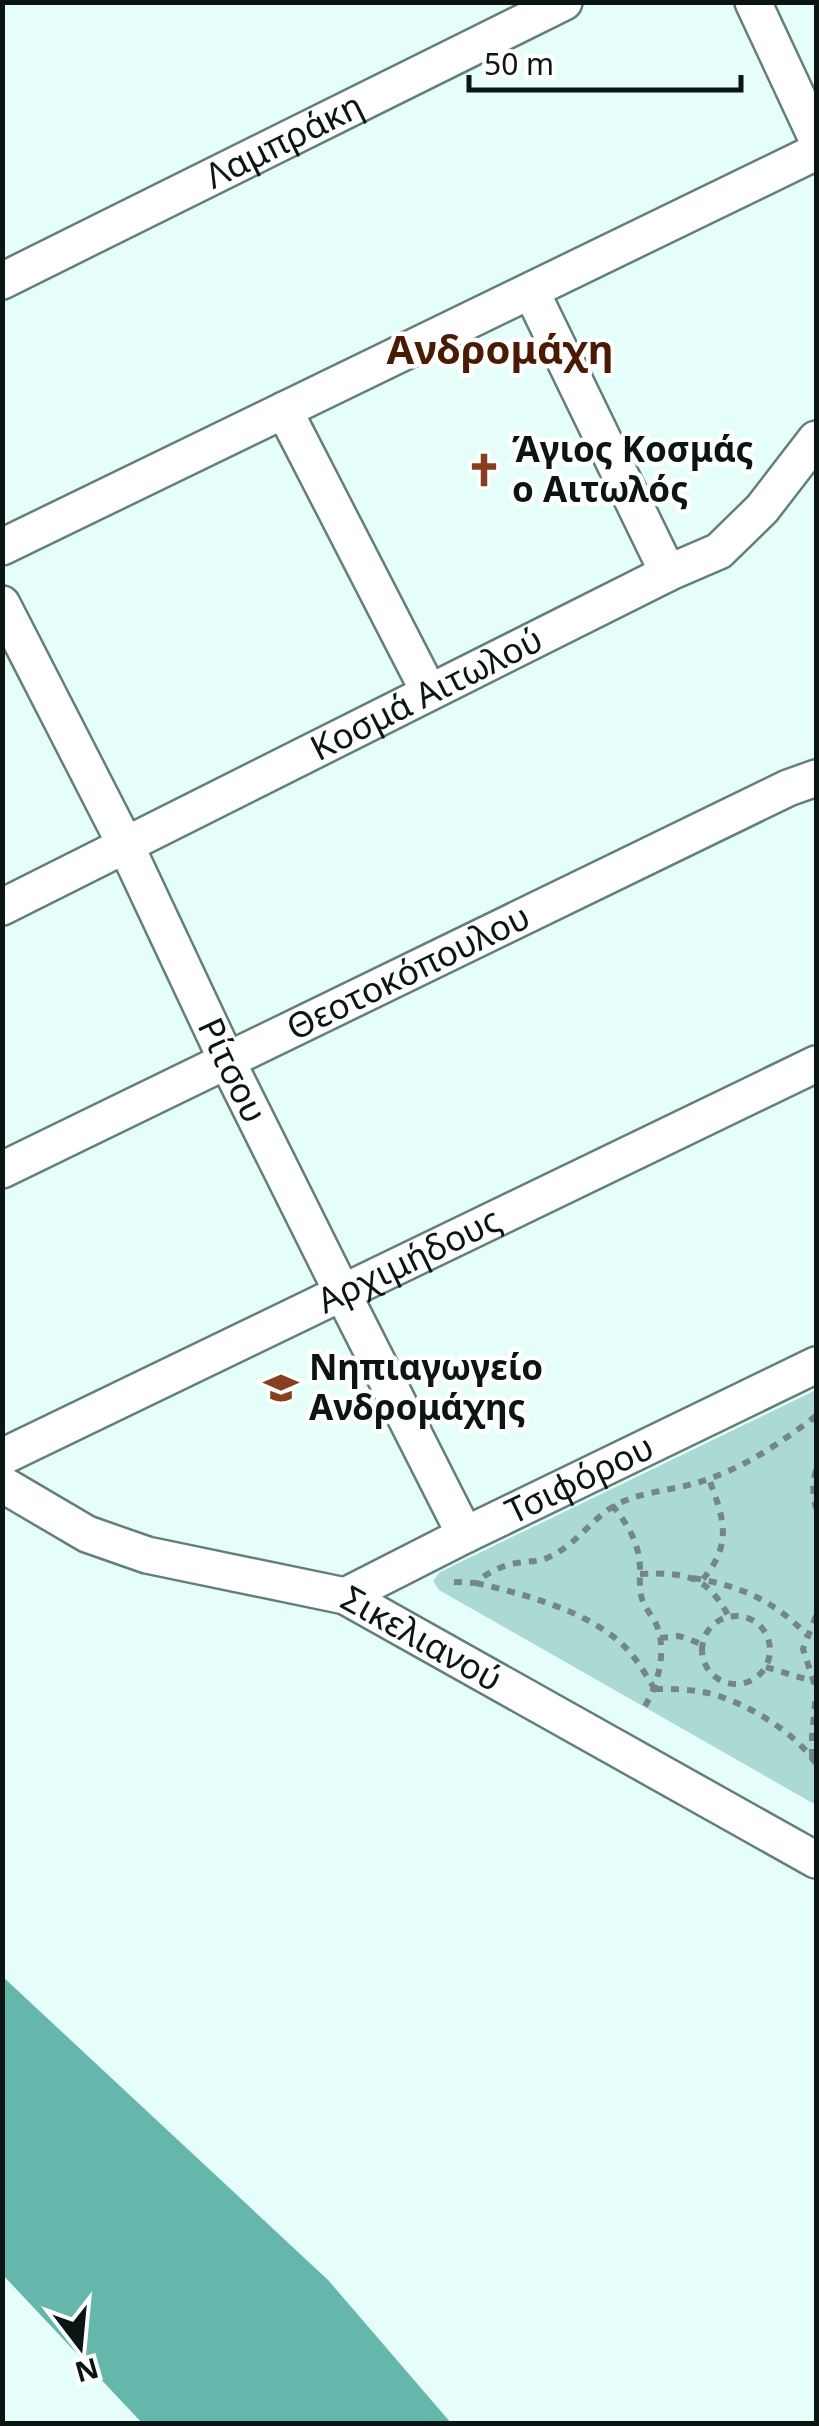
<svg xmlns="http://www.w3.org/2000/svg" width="819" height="2426" font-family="'Noto Sans',sans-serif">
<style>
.green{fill:#aadad3}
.water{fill:#65b7ac}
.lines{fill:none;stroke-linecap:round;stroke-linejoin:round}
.street-casing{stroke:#627f7a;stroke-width:40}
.path{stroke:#758784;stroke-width:6;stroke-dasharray:8 8;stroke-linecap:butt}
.street{stroke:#fff;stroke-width:35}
.labels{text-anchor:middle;stroke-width:9;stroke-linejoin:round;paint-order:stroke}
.street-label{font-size:35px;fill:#0a1514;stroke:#fff}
.poi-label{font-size:35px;font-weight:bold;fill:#0a1514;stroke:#fff;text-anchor:start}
.quarter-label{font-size:40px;font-weight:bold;fill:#4a1a04;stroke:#fff}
</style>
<rect width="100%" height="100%" fill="#e5fefa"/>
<path class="green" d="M816 1390V1805L439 1590 433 1581 440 1572Z"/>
<path class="water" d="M2 1976 328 2280 451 2423H142L3 2275Z"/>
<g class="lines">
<g class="street-casing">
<g id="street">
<path d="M753 2 816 137"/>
<path id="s1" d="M2 281 564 2"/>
<path d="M531 291 668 573"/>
<path d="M284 410 429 692"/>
<path d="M2 547 816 152"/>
<path id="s2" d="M2 604 126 846 227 1061 343 1294 465 1535"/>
<path id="s3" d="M2 907 668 573 719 551 762 509 816 439"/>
<path id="s4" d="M2 1170 788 788 816 778"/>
<path id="s5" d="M2 1457 816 1064"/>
<path id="s6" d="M2 1484 87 1534 147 1555 345 1596 816 1860"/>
<path id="s7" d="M345 1596 465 1535 816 1365"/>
</g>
</g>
<path class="path" d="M816 1470C812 1484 813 1495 816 1508
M612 1505C628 1525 639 1542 640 1568 640 1578 639 1589 642 1599 645 1609 653 1616 657 1626 667 1653 658 1684 644 1708
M640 1574C685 1572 707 1575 729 1617
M693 1578C741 1586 773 1600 807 1635
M703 1579C733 1543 724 1519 709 1479
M454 1582 476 1583C486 1573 503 1565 517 1563 528 1561 538 1562 547 1558 578 1544 589 1521 614 1506 638 1492 669 1491 696 1483 741 1470 779 1444 816 1416
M476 1583C523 1594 585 1610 622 1644 635 1656 645 1673 654 1688
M702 1650a34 34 0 1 1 68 0a34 34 0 1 1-68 0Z
M816 1616 803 1649 816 1689
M660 1638 679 1636 702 1644
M766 1667 815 1682
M655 1689C671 1689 687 1689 703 1692 741 1699 796 1732 816 1764
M812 1757V1737L816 1693"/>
<use href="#street" class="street"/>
</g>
<defs>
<g id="church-bare" transform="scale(2.7)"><path d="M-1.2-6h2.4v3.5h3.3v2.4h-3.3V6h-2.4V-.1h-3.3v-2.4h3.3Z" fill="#873f20" stroke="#fff" stroke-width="2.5" paint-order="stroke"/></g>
<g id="school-bare" transform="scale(2.7)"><path d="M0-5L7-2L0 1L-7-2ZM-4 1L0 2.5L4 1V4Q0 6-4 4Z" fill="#873f20" stroke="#fff" stroke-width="2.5" paint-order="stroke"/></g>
</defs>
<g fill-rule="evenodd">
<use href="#church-bare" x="484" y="470"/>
<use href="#school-bare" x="281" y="1388"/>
</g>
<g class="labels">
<g class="street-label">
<text dy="12" stroke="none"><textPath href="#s1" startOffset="315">Λαμπράκη</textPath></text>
<text dy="12" stroke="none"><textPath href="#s3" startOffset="475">Κοσμά Αιτωλού</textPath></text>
<text dy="12" stroke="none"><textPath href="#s4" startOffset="452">Θεοτοκόπουλου</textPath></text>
<text dy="12" stroke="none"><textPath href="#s2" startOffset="520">Ρίτσου</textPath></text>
<text dy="12" stroke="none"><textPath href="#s5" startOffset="452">Αρχιμήδους</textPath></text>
<text dy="12" stroke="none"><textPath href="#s7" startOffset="262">Τσιφόρου</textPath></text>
<text dy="12" stroke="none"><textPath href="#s6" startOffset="452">Σικελιανού</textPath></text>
</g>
<g class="poi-label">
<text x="512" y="462">Άγιος Κοσμάς<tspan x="512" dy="40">ο Αιτωλός</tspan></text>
<text x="309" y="1380">Νηπιαγωγείο<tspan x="309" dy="40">Ανδρομάχης</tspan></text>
</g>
<g class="quarter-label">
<text x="500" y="364">Ανδρομάχη</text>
</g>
</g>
<rect width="819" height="2426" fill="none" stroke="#0a1514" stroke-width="10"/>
<g transform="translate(80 2346) rotate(164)" stroke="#ffffff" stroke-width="8" paint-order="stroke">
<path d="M0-8L18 38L0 25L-18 38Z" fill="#0a1514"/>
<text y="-15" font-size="28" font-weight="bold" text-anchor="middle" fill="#0a1514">N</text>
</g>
<path d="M469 75v15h272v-15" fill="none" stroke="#0a1514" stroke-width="5"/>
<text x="484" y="75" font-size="30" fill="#0a1514" stroke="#ffffff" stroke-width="8" paint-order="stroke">50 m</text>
</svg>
